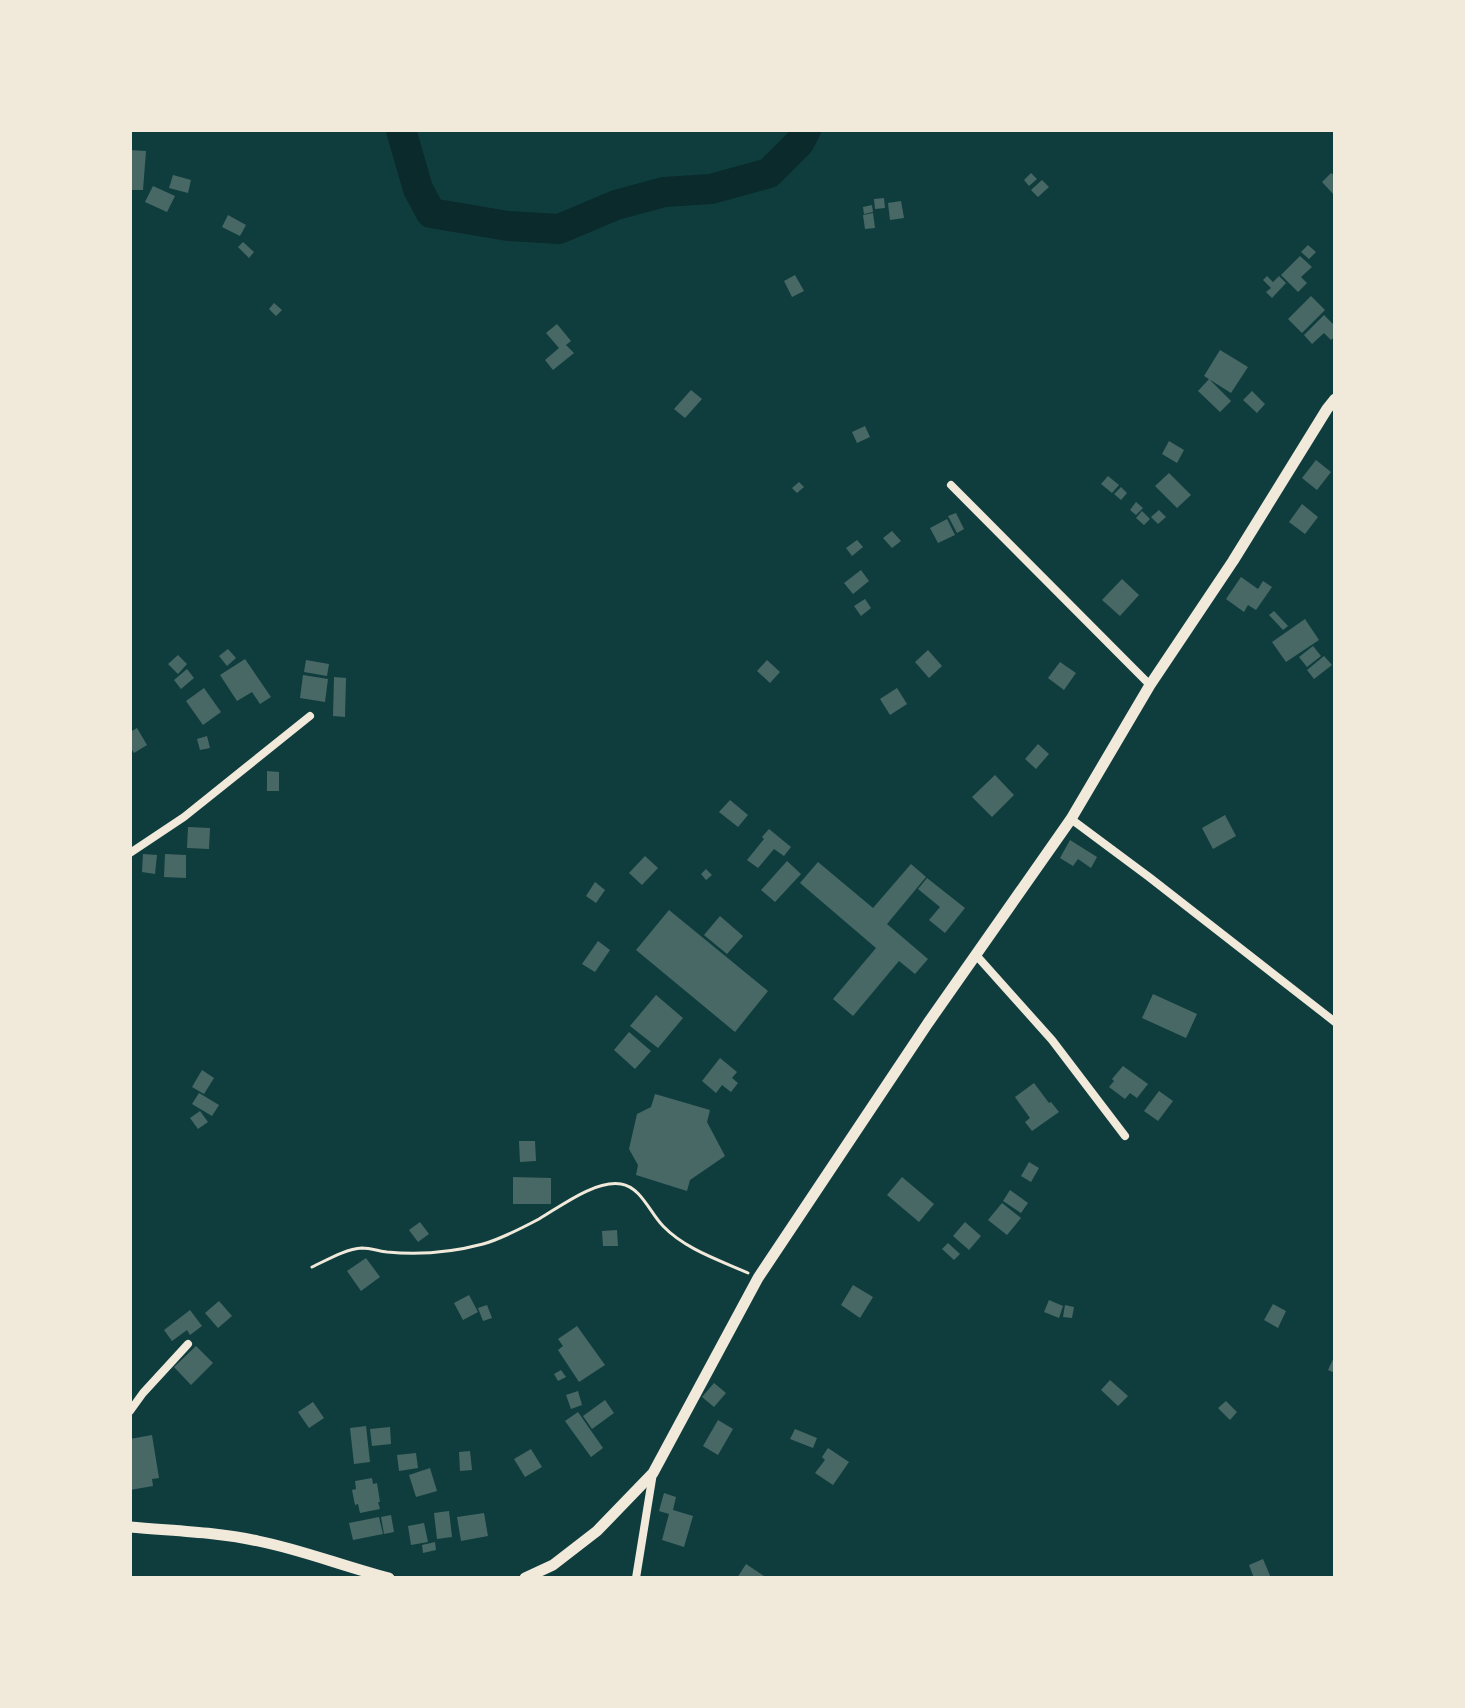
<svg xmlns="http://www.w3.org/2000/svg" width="1465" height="1708" font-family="'Work Sans',sans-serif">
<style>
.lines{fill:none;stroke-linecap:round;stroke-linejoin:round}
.river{stroke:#0a2a2b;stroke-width:30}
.building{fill:#486865}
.path{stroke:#f1e9da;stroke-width:3}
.minor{stroke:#f1e9da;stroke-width:8}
.tertiary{stroke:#f1e9da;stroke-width:11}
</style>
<rect width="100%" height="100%" fill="#0f3d3e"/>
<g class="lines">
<path class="river" d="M401 130 418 189 431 213 508 226 559 229 616 205 664 192 711 189 769 173 799 143 806 130"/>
</g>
<path class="building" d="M130 150 146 151 143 190H132Z
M1031 173 1037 179 1029 186 1024 180Z
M1331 173 1335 176V196L1322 182Z
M173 175 191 180 188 193 169 188Z
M1042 180 1049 187 1038 197 1031 190Z
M153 186 175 196 167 212 145 202Z
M884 198 885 208 875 209 874 199Z
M901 201 904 218 890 220 888 203Z
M872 205 873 212 864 214 863 207Z
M873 213 875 228 865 229 863 215Z
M228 215 246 225 240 236 222 227Z
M243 242 254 252 249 258 238 247Z
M1308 245 1316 252 1309 259 1301 252Z
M1300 256 1312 267 1301 277 1307 283 1298 292 1281 275Z
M795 275 804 291 792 297 784 281Z
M1267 276 1273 282 1279 276 1286 283 1272 298 1266 292 1271 288 1263 280Z
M1311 296 1325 310 1302 333 1288 319Z
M274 303 282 310 276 316 269 309Z
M1324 315 1335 326V336L1331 340 1324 333 1312 344 1304 335Z
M557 324 571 341 566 345 574 353 553 370 545 360 559 348 546 333Z
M1220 350 1248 367 1231 393 1204 376Z
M1209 379 1231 401 1220 412 1198 391Z
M691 390 702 399 685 418 674 409Z
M1252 391 1265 404 1257 413 1243 400Z
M865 426 870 437 857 443 852 432Z
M1169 441 1184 450 1177 463 1162 454Z
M1316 460 1331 472 1317 490 1302 478Z
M1169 473 1191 495 1177 508 1155 486Z
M1108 476 1119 485 1112 493 1101 484Z
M799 482 804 487 797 493 792 488Z
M1121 487 1127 493 1121 500 1114 494Z
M1136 502 1143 508 1136 515 1130 510Z
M1302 504 1318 517 1305 534 1289 522Z
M1159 510 1166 517 1158 524 1151 517Z
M1142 511 1150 519 1144 525 1136 518Z
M956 513 964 529 957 533 948 516Z
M947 519 955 535 938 543 930 528Z
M892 531 901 541 892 548 883 538Z
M857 540 863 547 852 556 846 548Z
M861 570 869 581 853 594 844 583Z
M1241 577 1258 589 1263 581 1272 587 1256 610 1248 605 1244 612 1226 599Z
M1122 579 1139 595 1120 616 1102 600Z
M865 599 871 608 861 616 854 606Z
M1274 611 1288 626 1283 630 1269 615Z
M1305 619 1319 640 1286 662 1272 642Z
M1313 646 1321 656 1307 667 1299 657Z
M228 649 236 658 227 666 219 656Z
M928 650 942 666 929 678 915 662Z
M178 655 187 664 178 674 168 664Z
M1324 656 1332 665 1314 679 1307 670Z
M245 659 271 697 260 704 252 692 237 701 220 675Z
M306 660 329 664 327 676 304 672Z
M767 660 780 672 770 683 757 671Z
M1060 662 1076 673 1064 690 1048 678Z
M187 669 194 678 181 689 174 680Z
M303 675 328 679 325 702 300 698Z
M334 677 346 678 345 717 333 716Z
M204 688 221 712 203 725 186 701Z
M897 688 907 704 890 715 880 699Z
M137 728 147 745 134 753 130 747V732Z
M207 736 210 748 200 750 197 739Z
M1038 744 1049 754 1036 769 1025 759Z
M267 771 279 772V791H267Z
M995 775 1014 795 992 817 972 797Z
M730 800 748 815 738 827 719 812Z
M1225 815 1236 836 1213 849 1202 828Z
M188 827 210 828 209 849 187 848Z
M769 829 791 847 784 856 774 849 758 868 747 860 764 839 762 837Z
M1070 840 1097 857 1091 868 1078 859 1073 866 1060 858Z
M143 854 157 855 155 874 142 872Z
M165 854 186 855V878L164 877Z
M645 856 658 868 642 885 629 873Z
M787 861 801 874 775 902 761 890Z
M818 862 873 908 911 864 926 877 887 924 928 959 915 974 899 961 853 1016 833 999 876 948 800 883Z
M706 869 712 875 706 880 701 874Z
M927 878 965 908 945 933 929 920 940 907 918 889Z
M595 882 605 890 596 903 586 896Z
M669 910 768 991 735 1032 636 950Z
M720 916 743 936 727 954 704 935Z
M598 941 610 950 595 972 582 964Z
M1153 994 1197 1014 1186 1038 1142 1018Z
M656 995 683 1018 658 1048 630 1026Z
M629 1032 651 1051 635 1069 614 1050Z
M720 1058 737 1072 732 1078 738 1083 731 1092 722 1085 716 1093 702 1081Z
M1123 1066 1148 1084 1137 1098 1130 1093 1125 1099 1109 1087 1114 1081 1112 1079Z
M202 1070 214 1078 204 1094 192 1087Z
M1034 1083 1049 1103 1051 1102 1059 1112 1032 1131 1025 1122 1030 1118 1015 1097Z
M1159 1091 1173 1101 1158 1121 1144 1111Z
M199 1093 219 1105 212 1116 192 1104Z
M655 1094 710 1110 707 1122 725 1156 690 1180 687 1191 636 1175 638 1165 629 1149 637 1114 651 1107Z
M200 1111 208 1122 198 1129 190 1118Z
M519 1141H535L536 1161 520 1162Z
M1029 1162 1039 1168 1031 1182 1021 1176Z
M513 1177 551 1178V1204H513Z
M902 1177 934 1204 919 1222 887 1195Z
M1010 1190 1028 1203 1021 1213 1003 1201Z
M1002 1203 1021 1218 1007 1235 988 1220Z
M420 1222 429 1234 418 1242 409 1230Z
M965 1222 981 1236 969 1250 953 1236Z
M617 1230 618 1246H603L602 1231Z
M948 1243 960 1254 954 1260 942 1249Z
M366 1258 380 1277 361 1291 347 1271Z
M853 1285 873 1297 860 1318 841 1305Z
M469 1295 478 1312 463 1320 454 1303Z
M1049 1300 1063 1306 1059 1318 1044 1312Z
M219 1301 232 1316 218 1328 205 1313Z
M1273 1304 1286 1311 1278 1328 1264 1320Z
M487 1305 492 1318 483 1321 478 1308Z
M1065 1305 1074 1307 1072 1318 1063 1317Z
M190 1310 202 1326 190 1335 187 1330 172 1341 164 1330Z
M577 1326 605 1365 579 1382 558 1350 563 1346 558 1339Z
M196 1346 213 1363 191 1385 174 1367Z
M1335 1355V1373L1328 1370Z
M561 1370 566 1377 558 1381 554 1374Z
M1110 1380 1128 1396 1118 1406 1101 1390Z
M714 1383 726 1393 714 1407 702 1397Z
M578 1391 582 1405 571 1409 566 1395Z
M605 1400 614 1413 592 1429 583 1416Z
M1226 1401 1237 1412 1230 1420 1218 1408Z
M313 1402 324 1418 309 1428 298 1412Z
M578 1412 603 1448 591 1457 565 1421Z
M718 1420 733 1429 718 1455 703 1446Z
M366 1426 370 1462 354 1464 350 1428Z
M390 1427 391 1444 372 1446 370 1429Z
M795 1429 817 1438 813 1448 790 1439Z
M152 1435 159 1478 152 1479 153 1486 130 1490V1439Z
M828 1448 849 1462 833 1485 815 1473 825 1460 822 1457Z
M531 1449 542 1467 525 1477 514 1459Z
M470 1451 472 1470 460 1471 459 1452Z
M416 1453 418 1468 399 1471 397 1455Z
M430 1468 437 1491 416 1497 409 1475Z
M372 1478 373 1484 377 1483 380 1502H378L380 1509 360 1513 358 1504 355 1505 352 1490 356 1489 355 1481Z
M664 1493 676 1497 673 1510 693 1516 684 1547 662 1540 669 1514 659 1511Z
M449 1511 452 1537 437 1539 434 1513Z
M484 1513 488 1536 461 1541 457 1517Z
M391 1515 394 1532 384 1534 381 1517Z
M379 1517 383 1534 353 1540 349 1523Z
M424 1523 428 1542 411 1545 408 1526Z
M435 1542 436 1550 423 1553 422 1545Z
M1263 1559 1271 1578H1254L1249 1565Z
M746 1564 767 1578H737Z"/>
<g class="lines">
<path class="path" d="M312 1267C327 1260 345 1249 362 1248 370 1248 379 1251 387 1252 418 1255 453 1252 483 1244 501 1239 522 1228 539 1219 561 1206 595 1180 621 1184 641 1187 650 1213 663 1226 685 1249 719 1260 748 1273"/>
<path class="minor" d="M951 485 1150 685
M1071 819 1149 877 1335 1022
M130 853 184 817 310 716
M976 955 1052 1040 1125 1136
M130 1411 143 1393 188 1344
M636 1578 653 1473"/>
<path class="tertiary" d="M130 1527C173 1531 217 1532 258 1541 303 1550 345 1567 389 1578
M525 1578 553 1565 597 1531 653 1473 758 1278 928 1023 1071 819 1150 685 1233 561 1327 409 1335 399"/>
</g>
<rect width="1465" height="1708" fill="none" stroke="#f1e9da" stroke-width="264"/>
</svg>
